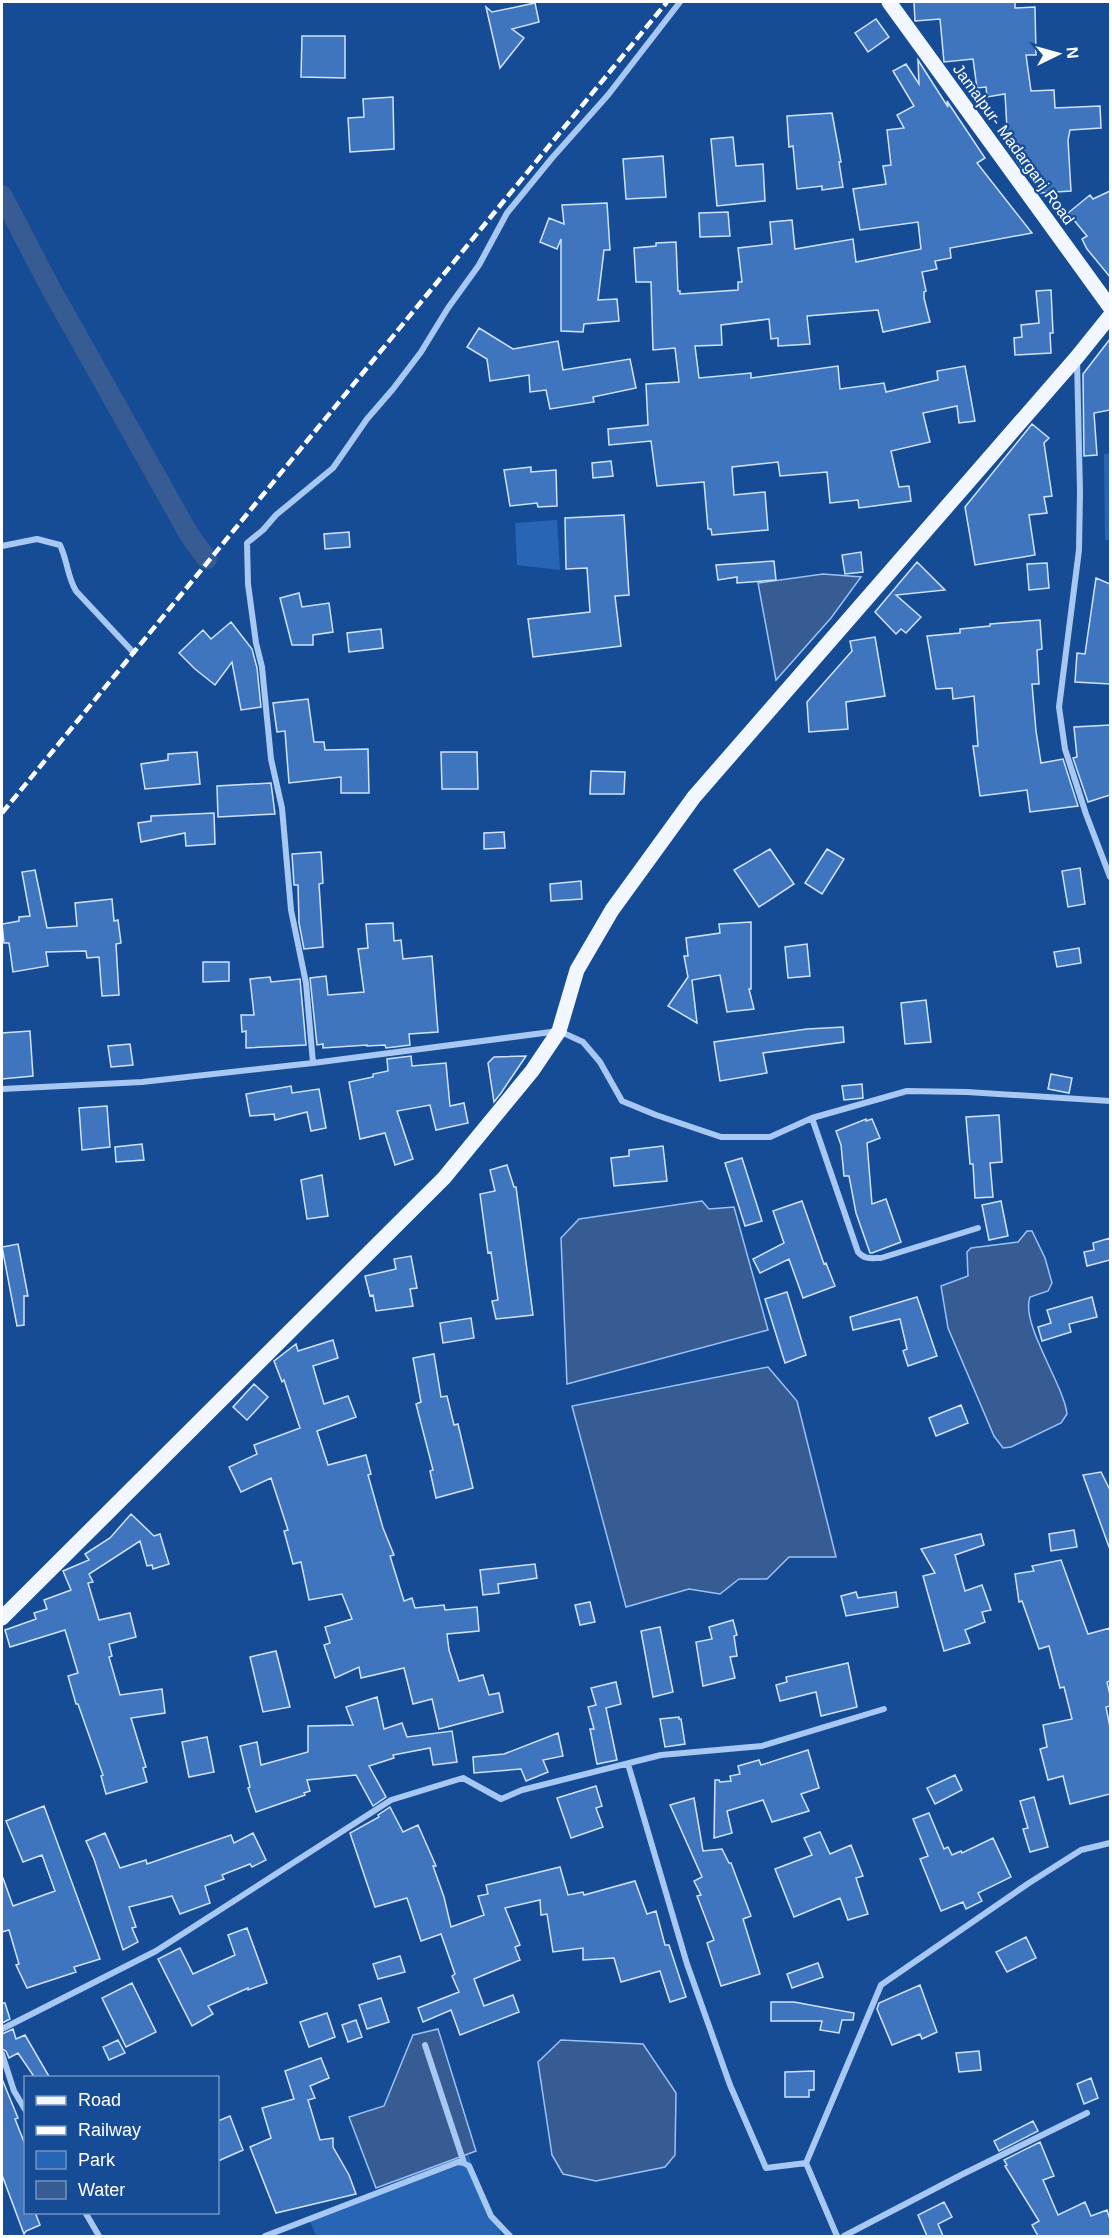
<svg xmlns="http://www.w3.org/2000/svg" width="1112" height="2238" font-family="Helvetica,sans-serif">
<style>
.green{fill:#2965b5}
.water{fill:#365c93;stroke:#9ac2f4;stroke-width:1.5}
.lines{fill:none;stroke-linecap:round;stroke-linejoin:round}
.canal{stroke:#365c93;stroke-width:20}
.building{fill:#3e75be;stroke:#cfe3fc;stroke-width:1.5}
.minor{stroke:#a7c8f2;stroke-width:6}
.primary{stroke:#f2f7ff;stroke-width:15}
.rail{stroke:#fff;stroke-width:4.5;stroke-dasharray:10 4.5;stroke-linecap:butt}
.labels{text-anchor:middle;stroke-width:4.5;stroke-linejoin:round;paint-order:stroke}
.street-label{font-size:16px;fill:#fff;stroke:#164c96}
</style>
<rect width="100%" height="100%" fill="#164c96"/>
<path class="green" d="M1110 453V540H1105L1104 454Z
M557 520 560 570 517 565 515 523Z
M467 2152 502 2236H316L309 2219Z"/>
<path class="water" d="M823 574 861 577 831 618 776 680 758 583Z
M702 1201 709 1209 734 1207 768 1330 567 1384 561 1238 579 1219Z
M1027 1231H1032L1045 1258 1052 1283 1048 1291 1030 1297C1020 1323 1064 1385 1067 1414L1061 1423 1011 1447 1003 1448 994 1436 948 1328 941 1286 968 1276 967 1252 971 1248 1018 1242Z
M768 1367 797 1401 836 1557H789L767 1579H739L720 1594 689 1589 626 1607 572 1406Z
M438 2029 476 2151 376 2188 349 2117 384 2106 413 2035Z
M561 2040 643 2044 676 2093 675 2155 665 2167 596 2181 563 2174 552 2155 538 2062Z"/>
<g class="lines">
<path class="canal" d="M2 195 50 287 190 536 207 559"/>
</g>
<path class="building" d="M914 2H1015V8L1035 7 1036 55H1026L1031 91 1054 90 1055 108 1100 106 1101 128 1070 130 1068 140 1071 191 1040 193 1037 173 1026 175 1008 146 1005 94 987 97 986 87 977 88 973 59 944 62 940 19 915 21Z
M535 3 539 22 512 29 524 38 500 68 486 7 492 12Z
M876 19 889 37 868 52 855 33Z
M302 36H345V78L301 77Z
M918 60 948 107 947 101 985 158 977 163 1032 233 950 248 951 258 935 261 937 269 922 272 926 291 924 292V298L930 322 883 332 878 310 807 316 810 344 778 346V338L771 339 769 319 721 325 722 345 695 346 699 378 751 373V378L838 366 840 389 884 383 886 392 938 380 937 371 965 366 975 421 959 423 957 406 923 413 930 442 891 451 899 487 909 486 911 501 859 508 858 500 830 503 827 472 780 476 778 462 732 467 734 495 765 492 768 530 712 535 711 529H708L704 482 657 486 651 441 609 445 608 429 648 425 646 384 679 382 675 348 653 350 651 282H636L634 248 656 246V243L676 242 678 291H680V294L738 290V282H742L738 248 772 244 770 222 792 220 795 249 853 239 856 262 921 249 918 222 860 230 853 189 886 184 883 166 891 165 887 130 904 128 897 115 914 106 893 71 906 64 919 84Z
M393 97 394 149 350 152 348 118 364 117 363 99Z
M832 113 841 162H839L843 187 822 190V186L797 189 793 146 789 147 787 116Z
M733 137 736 166 763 164 765 201 717 206 711 139Z
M663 156 666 197 626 199 623 159Z
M1110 191V277L1087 249 1082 239 1087 236 1068 213 1090 195 1093 199Z
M607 203 610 250H604L598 300 617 299 619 321 584 324 583 332 561 331V239L557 249 540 242 549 218 564 224 562 205Z
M728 212 730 236 700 237 699 213Z
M1051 290 1053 333H1050L1051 353 1015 355 1014 338 1022 337 1021 325 1039 323 1036 291Z
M479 328 513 349 558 341 563 370 630 359 636 388 593 397 594 402 550 409 546 390 530 392 529 375 490 381 487 359 467 347Z
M1110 339V410L1094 413 1097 455 1084 456 1083 374Z
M1032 424 1049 438 1044 443 1052 496 1044 497 1047 513 1029 515 1035 555 975 565 965 507Z
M611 461 613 476 593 478 592 463Z
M531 467V472L556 470 557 506 538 507 537 503 510 506 504 470Z
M624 515 629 595 615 596 621 646 533 657 528 619 590 612 587 568 566 569 565 518Z
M349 532 350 547 325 549 324 534Z
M861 552 863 572 845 574 842 555Z
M774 561 776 580 737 583V577L718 580 716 565Z
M917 562 945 590 896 595 921 617 906 633 901 629 896 634 875 612Z
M1047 563 1049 588 1029 590 1027 564Z
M1096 578 1110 584V684L1075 682 1077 653 1085 654Z
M299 593 302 607 329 603 333 632 313 635V645H292L280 598Z
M1040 620 1042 649 1037 650 1039 684H1032L1036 731 1041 763 1063 759 1078 806 1030 812 1027 790 980 796 973 746H978L974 696 953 699 952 688 936 689 927 636 960 633V629L990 626V624Z
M231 622 252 649 257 668 261 707 241 710 232 662 215 685 195 669 179 653 203 630 211 639Z
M381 629 383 648 349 652 347 633Z
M875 637 885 696 846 702 848 729 809 732 807 702 852 651 850 641Z
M308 699 314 742H324L325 750 368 749 369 793H341V777L289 783 285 731 277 732 273 703Z
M1110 725V795L1088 802 1073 758 1077 757 1074 727Z
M197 752 200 784 145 789 141 764 168 760V754Z
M441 752H477L478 789H442Z
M591 771 625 772 624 794H590Z
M271 783 275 814 218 817 217 786Z
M214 813 215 844 186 846 185 833 141 842 138 823 151 821V816Z
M504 832 505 848 484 849V833Z
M770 849 794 884 759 907 734 870Z
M827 849 844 859 822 894 805 883Z
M321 852 323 883 319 884 323 947 304 949 299 923 298 885H294L292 854Z
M1080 868 1085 904 1068 907 1062 871Z
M35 870 47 928 77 926 75 903 112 899 114 921 118 920 121 943 116 944 119 995 102 996 99 957 87 958 86 951 46 952 48 966 13 972 9 943H4L2 924 19 921V917L30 916 22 872Z
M581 881 582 899 551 901 550 884Z
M751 922V989H749L754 1009 727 1012 720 975 692 980 697 1023 668 1006 688 977 684 956H688L686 938 720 933 719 924Z
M393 923 394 941 401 940 403 959 432 956 438 1032 409 1034 410 1045 386 1048 385 1045 367 1046V1045L323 1048V1044L317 1045 310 978 326 976 328 995 364 992 358 949 368 948 366 924Z
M807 944 810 976 788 978 785 947Z
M1079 948 1081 963 1057 967 1054 952Z
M203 962H229V981L203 982Z
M270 977 271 982 300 979 306 1045 246 1048V1031L242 1032 241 1015H254L250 979Z
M926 1000 931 1042 905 1044 901 1003Z
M843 1027 844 1042 763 1053 767 1073 720 1081 714 1042 807 1029Z
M30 1031 33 1076 2 1079V1033Z
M130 1044 133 1065 111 1067 108 1046Z
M411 1056 412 1066 446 1063 450 1106 464 1103 468 1123 436 1130 430 1105 397 1111 413 1159 395 1165 385 1133 360 1139 349 1082 373 1077V1074L388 1071 387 1059Z
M526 1056 501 1093 494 1102 488 1063 494 1057Z
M1051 1074 1072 1078 1069 1093 1048 1089Z
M862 1084 863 1098 844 1100 842 1086Z
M291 1086 292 1093 319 1089 326 1128 311 1131 307 1112 275 1120 274 1114 250 1116 246 1094Z
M107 1106 110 1147 82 1150 79 1108Z
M999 1115 1002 1162 990 1163 993 1197 975 1198 973 1164H970L966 1117Z
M866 1119V1121L872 1119 880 1138 867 1143 872 1204 886 1199 901 1242 872 1253H870L856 1213 849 1176H844L841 1145 836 1131Z
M142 1144 144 1160 116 1162 115 1147Z
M663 1146 667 1181 614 1186 611 1158 629 1156V1150Z
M742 1158 762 1221 745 1226 725 1163Z
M507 1165 514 1187H516L533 1315 496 1319 492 1301 498 1300 491 1252 488 1253 480 1194 495 1191 490 1170Z
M322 1175 328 1216 307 1219 301 1180Z
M802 1201 824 1264 826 1263 835 1286 803 1298 789 1259 760 1273 753 1259 784 1243 773 1211Z
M1001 1201 1008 1236 989 1240 982 1205Z
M1110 1238V1260L1087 1266 1084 1252 1094 1250 1093 1243Z
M18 1244 28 1296H24V1325L17 1326 2 1247Z
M411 1256 417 1288 410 1289 413 1306 376 1311 373 1295 370 1296 365 1276 396 1269 394 1259Z
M787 1292 806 1355 785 1363 765 1299Z
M917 1297 937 1356 908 1366 903 1351 907 1349 900 1319 853 1330 850 1317Z
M1092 1297 1097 1317 1069 1324 1071 1332 1042 1341 1038 1327 1051 1323 1047 1310Z
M471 1318 474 1338 443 1343 440 1323Z
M333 1340 338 1358 313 1366 324 1404 348 1396 356 1417 317 1431 328 1465 366 1455 371 1474 368 1475 383 1528 394 1555 390 1556 404 1601 412 1598 415 1608 444 1605 445 1610 477 1607 479 1631 447 1634 449 1650 459 1681 483 1675 489 1695 499 1693 503 1712 439 1729 432 1699 413 1704 404 1668 361 1678 359 1667 335 1678 324 1645 330 1643 325 1627 352 1619 342 1594 309 1600 301 1562 293 1564 284 1531 288 1530 271 1478 241 1492 229 1467 257 1454 254 1445 300 1428 284 1380 282 1382 274 1361 296 1344 298 1351Z
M434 1354 441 1397 447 1396 454 1425 458 1424 473 1488 436 1498 430 1471 433 1470 416 1404 421 1402 413 1358Z
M254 1384 268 1397 247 1420 233 1407Z
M961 1405 968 1423 936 1436 929 1418Z
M1101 1472 1110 1490V1546L1109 1547 1083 1475Z
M131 1514 154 1536 160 1534 169 1564 153 1569 152 1565 147 1566 140 1541 89 1574 93 1582 88 1583 99 1620 130 1613 136 1637 109 1644 112 1656 109 1657 120 1695 162 1689 165 1713 131 1718 146 1767 143 1768 147 1782 106 1794 101 1776 103 1775 78 1704H76L68 1676 78 1673 65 1630 10 1647 5 1630 36 1619 34 1613 47 1609 44 1600 71 1590 63 1571 89 1560 85 1554 110 1538Z
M1074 1530 1077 1547 1051 1551 1049 1534Z
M981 1534 984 1545 955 1555 965 1591 982 1585 991 1610 982 1612 985 1622 965 1630 970 1643 944 1651 923 1576 935 1573 921 1549Z
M1061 1560 1088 1634 1110 1628V1681L1107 1682 1110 1695V1706L1106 1707 1110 1727V1794L1070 1804 1063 1776 1048 1780 1040 1749 1047 1747 1043 1725 1072 1719 1064 1687 1060 1688 1049 1646 1039 1649 1022 1601 1019 1602 1015 1574 1034 1571 1032 1566Z
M535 1564 537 1578 498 1584 499 1593 483 1595 480 1570Z
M856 1592 858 1598 896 1592 898 1607 846 1616 841 1596Z
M590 1602 595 1622 580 1625 575 1605Z
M733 1620 737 1635 734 1636 737 1656 730 1657 735 1678 703 1686 696 1642 712 1639 709 1627Z
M660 1627 673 1692 653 1697 641 1631Z
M276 1651 290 1707 263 1712 250 1657Z
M848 1663 857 1707 821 1716 816 1692 780 1701 776 1685 787 1682 786 1677Z
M616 1682 621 1704 606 1708 617 1760 597 1764 590 1729H594L588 1707 596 1705 591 1688Z
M377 1697 384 1729 402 1723 407 1737 452 1731 457 1762 433 1765 430 1748 393 1755 394 1758 369 1766 386 1797 373 1806 356 1775 307 1780 310 1791 304 1793 305 1795 256 1812 248 1788 250 1787 240 1746 257 1742 261 1765 308 1752V1726L353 1725 346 1707Z
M679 1717V1719H681L685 1744 665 1747 660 1719Z
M558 1733 563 1756 543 1760 548 1772 526 1781 521 1769 474 1773 473 1757 504 1754Z
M207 1737 214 1772 189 1777 182 1742Z
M808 1750 819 1788 801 1794 809 1811 772 1822 763 1800 727 1811 732 1833 714 1838 715 1780H719L720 1782 731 1781 730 1776 740 1774 738 1766 759 1760 761 1765Z
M955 1775 962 1790 935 1804 927 1788Z
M596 1786 602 1806 596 1808 603 1827 571 1838 557 1798Z
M1034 1797 1048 1847 1030 1852 1023 1829 1028 1828 1020 1801Z
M694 1798 703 1851 722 1849 729 1863H731L751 1916 743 1919 760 1974 721 1986 707 1943 714 1940 697 1896 701 1895 694 1881 702 1877 670 1805Z
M44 1806 100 1959 74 1967 76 1972 27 1988 16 1965 19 1964 9 1930 2 1932V1878H3L13 1906 55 1891 42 1855 23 1862 6 1821Z
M390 1807 403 1832 418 1825 436 1866H433L444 1897 451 1927 484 1915 478 1896 488 1894 486 1885 560 1867 568 1895 583 1892 584 1895 635 1881 647 1914 656 1911 665 1945H669L686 1997 670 2002 660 1971 621 1982 614 1958 583 1960V1948L553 1952 547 1914 541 1915 540 1900 505 1908 520 1945 515 1947 520 1960 474 1979 484 2006 513 1995 519 2012 460 2035 451 2010 423 2022 418 2008 459 1992 452 1976 455 1974 441 1934 421 1941 407 1898 375 1907 350 1833 379 1817 378 1815Z
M929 1813 944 1849 948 1847 952 1855 961 1851 962 1853 993 1838 1011 1877 978 1893 982 1901 966 1909 963 1902 941 1911 920 1859 928 1856 913 1819Z
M820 1832 830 1854 851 1845 863 1876 856 1878 868 1914 848 1920 840 1898 794 1917 775 1869 812 1855 804 1838Z
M105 1833 120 1868 146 1860 147 1864 231 1835 234 1843 253 1833 266 1860 252 1867 250 1864 222 1875 224 1879 205 1886 210 1903 180 1914 172 1896 129 1907 136 1927 132 1928 138 1942 123 1950 94 1859 86 1841Z
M247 1928 267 1983 248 1990V1988L208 2006 213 2014 192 2026 158 1959 180 1948 193 1974 235 1955 228 1935Z
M1026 1937 1036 1958 1007 1972 996 1952Z
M400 1956 405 1972 378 1979 373 1964Z
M818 1963 823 1977 792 1988 787 1974Z
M132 1983 156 2032 126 2047 102 1998Z
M920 1985 937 2032 922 2039 920 2034 892 2045 877 2009 879 2003Z
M381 1998 389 2022 367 2029 359 2005Z
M771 2002H794L854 2013 853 2020H842L839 2033 820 2030 822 2021H771Z
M2 2003H5L10 2019 2 2023Z
M327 2013 335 2037 309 2047 300 2022Z
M356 2020 362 2037 348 2042 342 2025Z
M13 2029 16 2039 25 2035 50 2078H35L18 2053 9 2058 6 2051 2 2049V2034Z
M118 2040 125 2053 109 2060 103 2047Z
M979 2051 981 2070 959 2072 956 2053Z
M321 2058 329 2078 310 2086 315 2098 308 2100 320 2140 333 2138V2147L349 2175 356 2194 276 2213 250 2147 271 2138 262 2108 294 2099 285 2071Z
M814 2071V2090H809V2097H785V2072Z
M1091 2078 1098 2098 1084 2104 1077 2084Z
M2 2079 18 2118 15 2119 26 2147V2212H35L40 2225 26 2231 24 2234 2 2175Z
M230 2116 243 2150 218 2161V2121Z
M1033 2121 1038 2131 999 2151 994 2141Z
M1040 2142 1054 2176 1043 2180 1058 2215 1085 2202 1091 2216 1107 2210 1110 2219V2236H1038L1032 2225 1039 2221 1005 2166 1007 2165 1004 2160Z
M944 2202 952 2217 938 2224 943 2236H927L918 2215Z"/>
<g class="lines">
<path class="minor" d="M1077 360 1080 492 1079 550 1059 707 1065 749 1086 814 1110 877
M2 546 37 539 60 545C68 562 67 576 76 591L133 652
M313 1063 306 983 291 910 282 808 271 759 262 667 256 643 248 584 247 543 263 530 276 515 333 468 367 419 393 389 421 352 448 308 479 265 507 213 552 158 608 95 680 2
M2 1089 142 1082 313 1063 559 1031 583 1042 600 1062 622 1101 656 1115 721 1137H770L812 1118 907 1091 967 1092 1110 1101
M812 1118 858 1252C865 1260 872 1258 881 1258L978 1228
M628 1764 687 1964 730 2085 766 2168 806 2163 837 2236
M2 2029 156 1951 391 1800 463 1778 501 1799 522 1790 661 1755 762 1746 884 1709
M425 2045 464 2163
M2 2054 14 2091 26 2111
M806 2163 881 1985 1029 1883 1081 1850 1110 1843
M85 2212 99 2236
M265 2236 458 2162 464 2163 469 2166 491 2216 510 2236
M844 2236 961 2175 1087 2113"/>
<path class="primary" d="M889 2 1110 307
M2 1618 444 1178 532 1071 559 1031 577 970 612 910 694 797 1077 357 1110 316"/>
<path class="rail" d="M2 813 667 2"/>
</g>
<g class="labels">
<g class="street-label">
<text transform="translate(1014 144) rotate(54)" y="6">Jamalpur- Madarganj Road</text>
</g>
</g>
<rect width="1112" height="2238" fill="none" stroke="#ffffff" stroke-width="6"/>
<rect x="24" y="2076" width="195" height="138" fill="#164c96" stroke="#7394c0" stroke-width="1.5"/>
<rect x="36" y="2096" width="30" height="9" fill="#f2f7ff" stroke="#7394c0" stroke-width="1.5"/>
<text x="78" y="2106" font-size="18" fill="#ffffff">Road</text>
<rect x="36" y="2126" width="30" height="9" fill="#ffffff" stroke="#7394c0" stroke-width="1.5"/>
<text x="78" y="2136" font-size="18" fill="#ffffff">Railway</text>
<rect x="36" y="2151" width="30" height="18" fill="#2965b5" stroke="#7394c0" stroke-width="1.5"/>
<text x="78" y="2166" font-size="18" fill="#ffffff">Park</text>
<rect x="36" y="2181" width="30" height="18" fill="#365c93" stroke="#7394c0" stroke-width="1.5"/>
<text x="78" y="2196" font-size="18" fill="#ffffff">Water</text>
<g transform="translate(1058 54) rotate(85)" stroke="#164c96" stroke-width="4.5" paint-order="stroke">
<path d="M0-4.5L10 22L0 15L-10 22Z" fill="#ffffff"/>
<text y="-9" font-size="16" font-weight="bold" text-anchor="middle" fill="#ffffff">N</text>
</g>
</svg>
